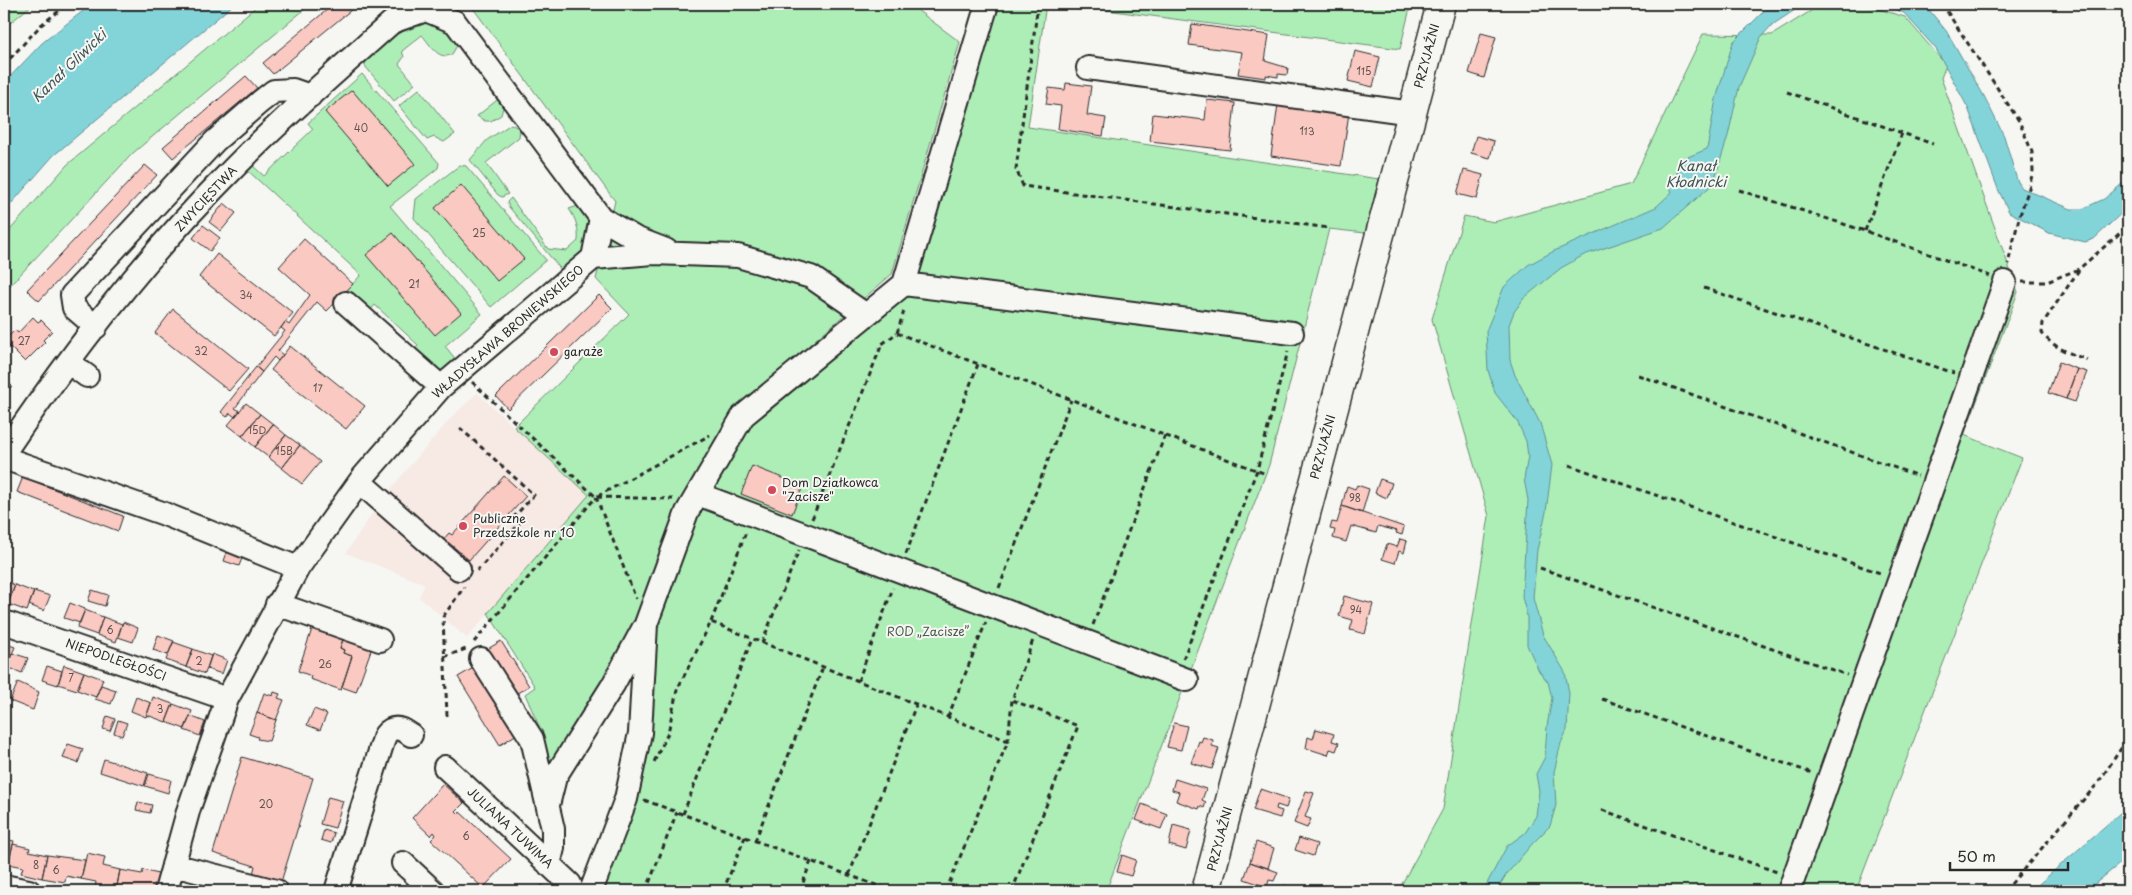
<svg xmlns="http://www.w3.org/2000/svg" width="2132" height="895" font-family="'Playpen Sans',sans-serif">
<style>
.built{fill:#f7e9e4}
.green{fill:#adeeb7;stroke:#6c8c71}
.water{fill:#83d4d9;stroke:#609093}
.building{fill:#facac2;stroke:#2b2b2b}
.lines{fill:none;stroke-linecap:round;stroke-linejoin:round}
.minor-casing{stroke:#2b2b2b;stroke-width:26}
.major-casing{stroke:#2b2b2b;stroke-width:31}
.path{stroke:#2b2b2b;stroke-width:3;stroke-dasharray:5 4;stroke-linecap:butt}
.minor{stroke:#f6f6f2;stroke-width:22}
.major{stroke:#f6f6f2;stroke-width:28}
.poi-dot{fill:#d1495b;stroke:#f6f6f2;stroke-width:2}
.labels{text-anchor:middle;stroke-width:4;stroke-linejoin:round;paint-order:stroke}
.number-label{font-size:10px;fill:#5f5351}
.street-label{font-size:12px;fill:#2b2b2b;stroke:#f6f6f2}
.poi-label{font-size:12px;fill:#2b2b2b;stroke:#f6f6f2;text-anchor:start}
.park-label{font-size:12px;fill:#4c5c4e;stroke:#f6f6f2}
.water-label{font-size:14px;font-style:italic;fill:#415556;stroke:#f6f6f2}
</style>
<rect width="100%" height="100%" fill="#f6f6f2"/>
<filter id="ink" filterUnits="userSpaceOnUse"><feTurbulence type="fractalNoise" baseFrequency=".02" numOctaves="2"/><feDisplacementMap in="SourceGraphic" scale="10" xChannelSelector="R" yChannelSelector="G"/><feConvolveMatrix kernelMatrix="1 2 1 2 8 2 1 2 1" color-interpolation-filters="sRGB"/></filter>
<g filter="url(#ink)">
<path class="built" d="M477 393 589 495 467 638 419 597 425 584 346 553 381 500 451 418Z"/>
<path class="green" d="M4 4H33L4 28Z
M259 4H311L133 153 4 292V237L67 165Z
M470 4H909L960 42 892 274 735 409 638 622 548 772 542 733 525 694 535 687 488 613 589 495 514 427 629 314 596 279 615 201Z
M997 4H1046L1028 127 1379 179 1365 233 1329 229 1269 465 1106 891H603L637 804 655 624 695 514 751 422 912 287Z
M1061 4H1411L1400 49Z
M1822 4H1862L1905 17 1946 65 1941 78 2018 292 1964 435 2022 458 1856 891H1398L1443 809 1489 516 1432 319 1464 216 1494 222 1631 184 1703 34 1772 35Z
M422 23C438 24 449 31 459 42L452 54C439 62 430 44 422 35L402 51 404 57 399 64 415 84 394 101 365 66V58L395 35Z
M362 74 439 163 438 168 390 206 482 314 445 346 457 361 444 375 410 354 418 345 375 305 367 314 345 292 361 275 245 168 252 165 264 176 313 129 308 123Z
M419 89 455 134 444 142 434 137 427 140 399 106Z
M501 97 504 104 501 115 491 121H485L477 116Z
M511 124 520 129 519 137 486 163 508 194 502 197 498 195 470 160 487 140Z
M460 165 466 166 546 260 491 307 414 218 416 199Z
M511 198 548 249 567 251 578 241C579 229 576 219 569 209L581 205 590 221 587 249 563 272 509 207 507 202Z"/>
<path class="water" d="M92 4H234L53 156 4 212V83L42 43Z
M1771 4H1804L1772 25 1761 37 1739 87 1728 136 1713 184 1663 228 1584 255 1561 268 1524 298 1514 312 1509 325 1510 360 1515 375 1540 423 1552 465 1546 512 1537 550 1533 598 1543 635 1565 672 1569 693 1567 730 1561 743 1554 772 1556 805 1550 826 1532 844 1506 875 1496 891H1483L1507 846 1525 833 1536 816 1539 791 1536 774 1545 757 1547 726 1552 698 1548 682 1539 671 1527 645V616L1522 597 1528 500 1524 479 1528 456 1526 441 1517 421 1495 393 1488 370 1486 331 1504 287 1528 265 1554 251 1656 207 1672 192 1670 188 1683 159 1707 149 1716 99 1733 42Z
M1881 4H1921L1930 11 1947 32 1984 96 2004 136 2017 180 2022 188 2071 209H2082L2104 199 2128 179V207L2094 239 2085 242 2049 233 2009 212 1998 189 1968 108 1936 49 1904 13Z
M2128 806V857L2086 891H2031Z"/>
<path class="building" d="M334 4 357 5 273 74 263 63Z
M1192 24 1269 35 1265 61 1288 68 1287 75 1278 74V77L1266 75V78L1238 74 1242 52 1189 45Z
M1481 33 1496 37 1484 78 1469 73Z
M1355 51 1380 57 1373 87 1348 81Z
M246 76 257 88 173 158 163 147Z
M1066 83 1091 86 1087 115 1106 118 1103 136 1058 129 1061 106 1046 104 1049 88 1065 90Z
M352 90 415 164 388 186 325 112Z
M1207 100 1235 103 1230 150 1150 141 1153 114 1205 120Z
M1278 104 1349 113 1341 166 1271 156Z
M1476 136 1494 141 1490 158 1471 153Z
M145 165 157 175 39 301 27 290Z
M1464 170 1483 175 1477 199 1457 194Z
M461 185 524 259 497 281 435 208Z
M224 203 236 213 221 231 209 222Z
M203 225 220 238 210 251 193 238Z
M393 233 461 313 435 335 366 255Z
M304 239 353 284 327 311 317 302 278 351 283 355 278 361 274 357 262 372 256 367 285 331 281 328 285 322 289 325 310 295 279 267Z
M217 254 293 313 274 336 199 277Z
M599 295 612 308 508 409 496 396Z
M173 309 248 369 229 391 155 333Z
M33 317 38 322 41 320 52 331 43 340 45 342 25 362 4 341 15 330 18 333Z
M290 346 365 406 346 429 271 370Z
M2059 362 2077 369 2066 399 2048 393Z
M256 367 262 372 235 408 240 411 235 417 230 413 227 417 221 412Z
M2077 369 2087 372 2075 402 2066 399Z
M4 379 12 386 4 394Z
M246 403 260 414 242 436 228 425Z
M260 414 273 424 255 447 242 436Z
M273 424 286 435 268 457 255 447Z
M286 435 300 445 282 468 268 457Z
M300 445 320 462 302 484 282 468Z
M752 466 803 486 792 514 741 494Z
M504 476 526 496 469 560 448 542 446 544 442 541 449 533 452 535Z
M23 477 123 516 118 531 17 492Z
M1380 479 1392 483 1387 498 1375 493Z
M1357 485 1369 489 1362 513 1342 506 1347 486 1355 489Z
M1342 506 1404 527 1402 535 1396 533 1397 531 1378 526 1376 533 1351 526 1346 542 1333 538 1335 530 1330 529 1332 522 1337 523Z
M1400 539 1407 541 1404 553 1399 551 1395 563 1382 559 1387 544 1397 547Z
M229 547 244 553 239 566 224 561Z
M4 581 15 585 8 604 4 602Z
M15 585 34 592 27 611 8 604Z
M92 590 108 595 105 606 88 601Z
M34 591 50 596 44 611 29 605Z
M1344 596 1373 604 1365 634 1350 630 1353 620 1339 616Z
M70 603 85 609 80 623 64 618Z
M85 610 103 617 97 635 77 628Z
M103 617 122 624 116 642 97 635Z
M123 622 138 628 133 642 118 637Z
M313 626 344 637 340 648 344 650 343 653 352 656 341 690 310 679 311 676 298 671Z
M158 635 174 641 168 655 153 650Z
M344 637 372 647 356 692 342 687 352 656 343 653 344 650 340 648Z
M501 641 529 686 514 695 486 650Z
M173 642 193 649 186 667 166 660Z
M4 643 15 647 7 665 4 664Z
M193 649 211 656 205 674 186 667Z
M12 653 28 658 22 673 7 667Z
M212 654 227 660 222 674 207 669Z
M64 665 84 672 77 690 58 684Z
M47 666 62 671 58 685 42 680Z
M475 667 517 734 500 745 458 677Z
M84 672 103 679 96 697 77 690Z
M18 682 39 692 33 710 10 701Z
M101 685 116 690 111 704 95 699Z
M274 692 280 694 278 698 284 700 276 720 257 713 264 693 273 696Z
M136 697 151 703 146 717 131 711Z
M153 697 173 704 166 722 147 715Z
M173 704 192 711 185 729 166 722Z
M314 709 327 714 320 730 307 725Z
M257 713 276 720 269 741 257 739 258 737 249 734Z
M107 716 115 719 110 731 103 729Z
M190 716 205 722 200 736 184 730Z
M118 720 127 723 122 736 114 733Z
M1174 723 1187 726 1181 750 1167 747Z
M1316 729 1334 734 1332 741 1339 743 1336 751 1330 749 1328 755 1306 748 1308 737 1313 739Z
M1203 737 1213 740 1212 746 1219 748 1212 769 1191 763 1199 741 1201 742Z
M68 744 83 749 78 763 63 758Z
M242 757 313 778 298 826 300 827H298L281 882 253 874 255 866 213 853Z
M104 759 148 773 144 786 100 772Z
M149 774 171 780 168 793 145 786Z
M1175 779 1206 789 1202 800 1206 802 1204 808 1200 806 1199 809 1176 801 1179 792 1172 790Z
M443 784 464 803 456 811 459 814 460 812 511 859 483 888 431 840 436 835 434 832 431 836 412 818Z
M1260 789 1289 799 1286 808 1277 805 1276 809 1282 811 1280 818 1253 810Z
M1306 791 1314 793 1305 817 1311 819 1307 828 1294 823Z
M328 797 343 801 335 828 320 824Z
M138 802 152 805 150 813 136 810Z
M1142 804 1167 814 1161 829 1136 820Z
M1173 825 1191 830 1186 850 1169 845Z
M324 830 334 833 331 843 321 840Z
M1299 838 1317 844 1313 856 1295 850Z
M4 839 14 841 8 864 4 863Z
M1256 842 1274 848 1268 868 1250 862Z
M13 844 30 848 29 851 47 855 42 878 21 873 23 867 8 864Z
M87 853 105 857 103 866 120 870 116 891 95 888 96 882 81 879Z
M47 855 85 860 81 879 66 876 65 882 42 878Z
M1122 855 1136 860 1131 876 1117 872Z
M1250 862 1278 872 1274 881 1269 880 1267 887 1244 879Z
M120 870 142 874 143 870 158 874 155 891H116Z
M542 885 549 891H536Z
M1284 885 1294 889 1293 891H1282Z"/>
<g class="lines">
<g class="minor-casing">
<path id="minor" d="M1088 68 1412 113
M601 218 635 238 666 250
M593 258 653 253 738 256 811 277 866 315
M904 284 1292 333
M346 303 441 387
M96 327 74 308 72 295 215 141 260 102 274 91 293 90 310 96
M69 363 87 376
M4 453C69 356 143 260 226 176 278 122 336 72 392 22L426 10 455 22 601 218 593 258 441 387 363 477 298 568 227 699 189 808 166 891
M4 458 162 513 298 568
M360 482 459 569
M698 494 1187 680
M277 604 380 640
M4 622 227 699
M481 659 532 739 553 829V848L549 865
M445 767 570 884 572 891
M548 805 555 777 613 685 643 629
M403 863 433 891
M173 865 276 891
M4 886 29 891
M336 891 385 735C393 725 401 728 411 735
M591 891 626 799 640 733 646 624 687 512 743 416 904 284 987 4
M1789 891 2005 282"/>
</g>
<g class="major-casing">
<path id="major" d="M1206 891 1441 4"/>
</g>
<path class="path" d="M1038 4 1016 169 1023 186 1329 228
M1942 4 2019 121 2032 152 2033 171 2029 188 2019 218 2008 264
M4 65 41 25 68 4
M1787 92 1933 144
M1739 190 1865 231 1990 276
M1865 231 1902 133
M2079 270 2043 323 2042 333C2053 348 2070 353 2087 360
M2022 282H2047L2079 269 2128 226
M1704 288 1954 373
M897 333 1266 474
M1638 375 1918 476
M472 382 596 497 710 435
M460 428 534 495 513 518 519 524 477 571
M1569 465 1883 574
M596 497 636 599
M597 497 673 499
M812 519 882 344 897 333 905 308
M906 554 978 364
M1540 568 1847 675
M999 588 1071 400
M711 622 746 532
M1093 625 1165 435
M474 642 596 497
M762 643 799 550
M444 657 466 649
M1183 659 1257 470 1288 351
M858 681 893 588
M1602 699 1812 773
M447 716 443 617 464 587
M948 717 986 622
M654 762 668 733 677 690 711 622 1008 741
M644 800 892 891
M1602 810 1777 872
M683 814 752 639
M755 841 823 667
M849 875 916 705
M646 891 677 812
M723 891 745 837
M800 891 811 861
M946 891 1008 741 1012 700 1033 640
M1012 891 1078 726 1012 700
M2005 891 2098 783 2128 738"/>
<use href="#minor" class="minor"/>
<use href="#major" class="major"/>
</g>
</g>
<g class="poi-dot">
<circle cx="554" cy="352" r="5"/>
<circle cx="772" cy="490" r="5"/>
<circle cx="463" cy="526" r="5"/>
</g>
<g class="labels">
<g class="number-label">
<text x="1364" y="75">115</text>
<text x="361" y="132">40</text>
<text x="1307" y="135">113</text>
<text x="479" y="237">25</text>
<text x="414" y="288">21</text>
<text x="246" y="299">34</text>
<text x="24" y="345">27</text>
<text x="201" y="355">32</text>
<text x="318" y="392">17</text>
<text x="257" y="434">15D</text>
<text x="284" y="455">15B</text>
<text x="1355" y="502">98</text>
<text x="1356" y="614">94</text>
<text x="110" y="634">6</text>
<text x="199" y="665">2</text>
<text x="325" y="668">26</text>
<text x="71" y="682">7</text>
<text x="160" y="713">3</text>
<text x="266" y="808">20</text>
<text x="466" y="840">6</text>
<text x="36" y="869">8</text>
<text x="56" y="874">6</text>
</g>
<g class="street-label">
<text transform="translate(1427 56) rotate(-75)" y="4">PRZYJAŹNI</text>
<text transform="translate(206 199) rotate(-47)" y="4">ZWYCIĘSTWA</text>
<text transform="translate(508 332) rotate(-41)" y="4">WŁADYSŁAWA BRONIEWSKIEGO</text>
<text transform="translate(1323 447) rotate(-75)" y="4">PRZYJAŹNI</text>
<text transform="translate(116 660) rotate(19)" y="4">NIEPODLEGŁOŚCI</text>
<text transform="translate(510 828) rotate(43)" y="4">JULIANA TUWIMA</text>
<text transform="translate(1220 839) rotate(-75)" y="4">PRZYJAŹNI</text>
</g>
<g class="poi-label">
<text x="564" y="356">garaże</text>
<text x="782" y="487">Dom Działkowca<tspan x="782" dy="14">"Zacisze"</tspan></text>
<text x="473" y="523">Publiczne<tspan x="473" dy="14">Przedszkole nr 10</tspan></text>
</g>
<g class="park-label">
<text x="928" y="636">ROD „Zacisze”</text>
</g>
<g class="water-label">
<text transform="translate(69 66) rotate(-44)" y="5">Kanał Gliwicki</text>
<text x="1696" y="171">Kanał<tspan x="1696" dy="16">Kłodnicki</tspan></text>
</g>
</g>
<rect width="2132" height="895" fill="none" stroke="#f6f6f2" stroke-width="20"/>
<rect x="10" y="10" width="2112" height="875" fill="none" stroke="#2b2b2b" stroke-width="2" filter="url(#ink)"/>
<path d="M1950 862v8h118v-8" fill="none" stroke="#2b2b2b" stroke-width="2.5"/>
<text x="1957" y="862" font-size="15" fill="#2b2b2b" stroke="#f6f6f2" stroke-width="4" paint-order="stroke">50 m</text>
</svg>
